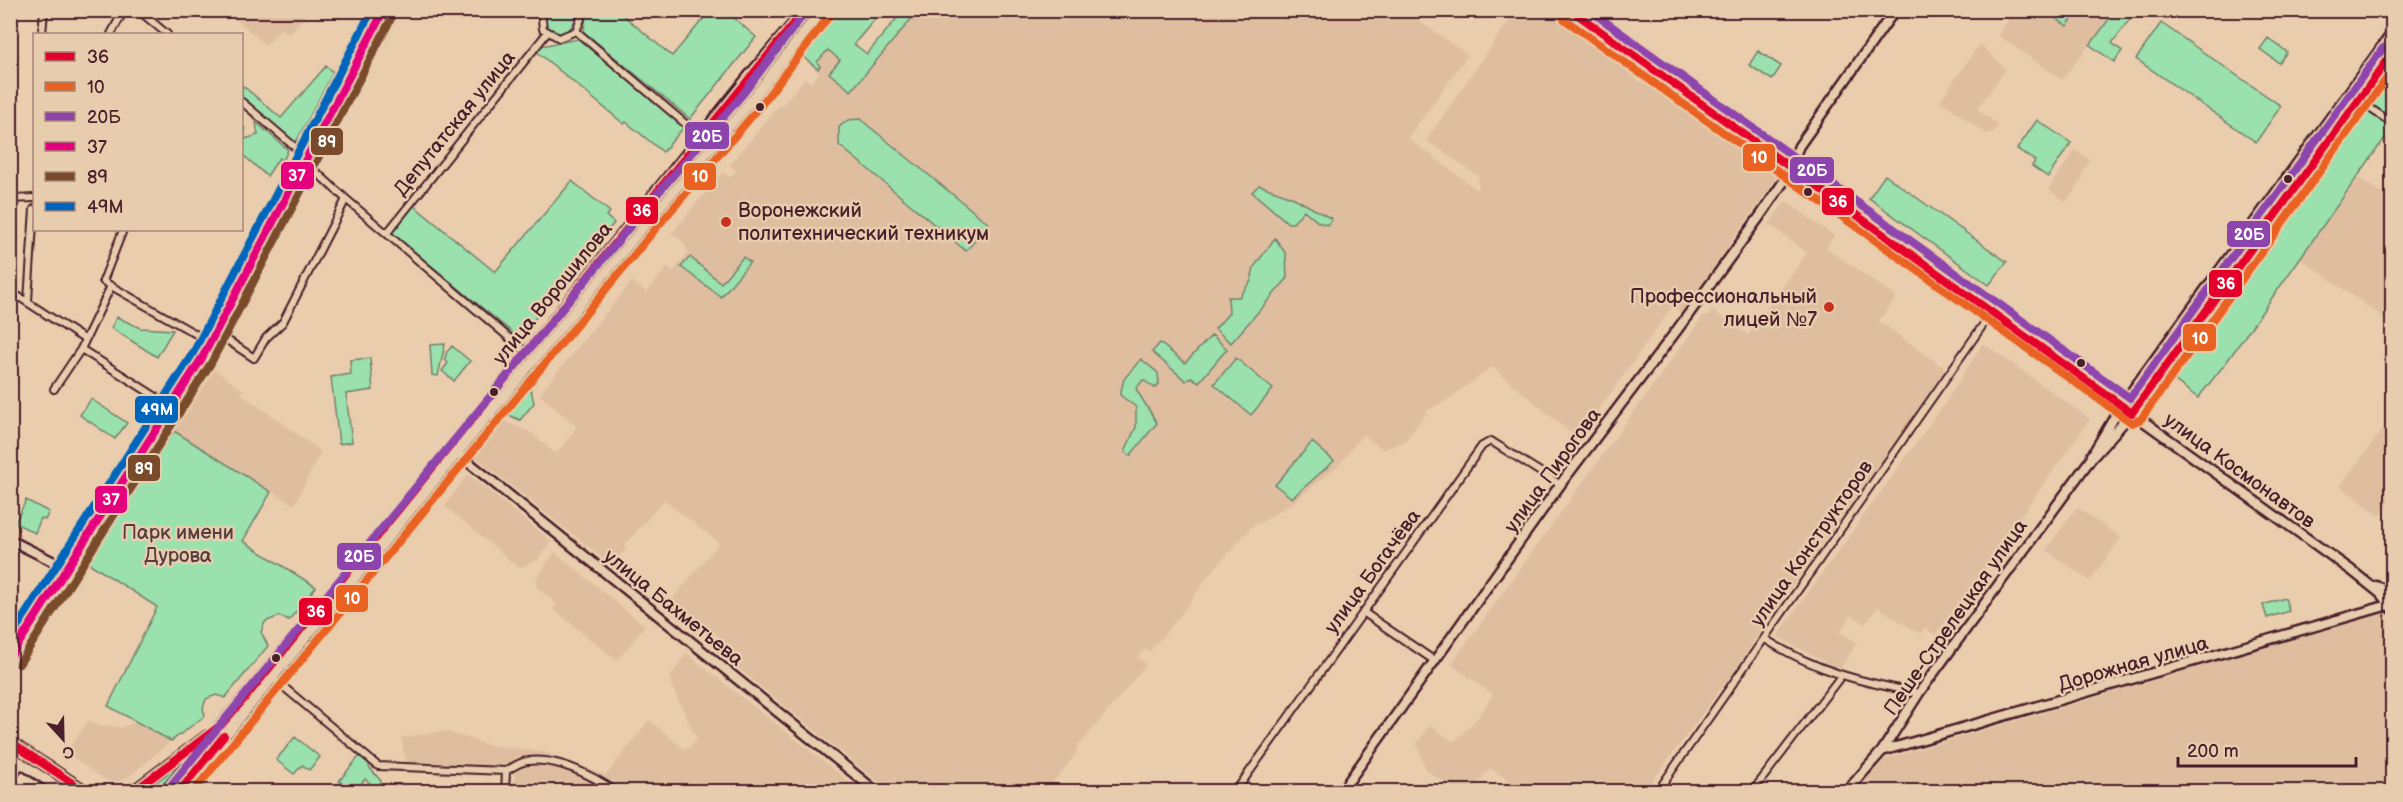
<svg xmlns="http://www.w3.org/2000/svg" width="2403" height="802" font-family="'Balsamiq Sans',sans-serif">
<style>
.built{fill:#dfbea0}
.green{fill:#9ae1ae;stroke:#72806c;stroke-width:1.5}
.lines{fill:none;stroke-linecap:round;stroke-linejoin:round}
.street-casing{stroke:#4a1f2b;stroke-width:10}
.secondary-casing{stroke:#4a1f2b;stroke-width:13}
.primary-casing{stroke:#4a1f2b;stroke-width:14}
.street{stroke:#e7cdae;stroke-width:6}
.secondary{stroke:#e7cdae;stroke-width:8}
.primary{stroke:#e7cdae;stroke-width:9}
.bus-1-casing{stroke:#e7cdae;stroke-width:12}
.bus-2-casing{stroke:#e7cdae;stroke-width:12}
.bus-3-casing{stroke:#e7cdae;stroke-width:12}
.bus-4-casing{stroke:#e7cdae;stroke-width:12}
.bus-5-casing{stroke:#e7cdae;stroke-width:12}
.bus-6-casing{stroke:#e7cdae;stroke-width:12}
.bus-1{stroke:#e4002b;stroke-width:8}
.bus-2{stroke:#ea6222;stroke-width:8}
.bus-3{stroke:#8e44ad;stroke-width:8}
.bus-4{stroke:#e5007d;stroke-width:8}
.bus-5{stroke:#7a4b2a;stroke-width:8}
.bus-6{stroke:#0065bd;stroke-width:8}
.bus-dot{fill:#4a1f2b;stroke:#e7cdae;stroke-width:2}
.poi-dot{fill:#c8321e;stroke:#e7cdae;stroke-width:2}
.labels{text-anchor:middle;stroke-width:5;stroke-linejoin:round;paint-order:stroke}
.street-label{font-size:20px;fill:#4a1f2b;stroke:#e7cdae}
.poi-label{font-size:20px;fill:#4a1f2b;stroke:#e7cdae;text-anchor:start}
.park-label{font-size:20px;fill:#563c3f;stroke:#e7cdae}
.line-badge{stroke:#e7cdae;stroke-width:2}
.badge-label{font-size:16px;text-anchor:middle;font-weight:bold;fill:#fff}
</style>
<rect width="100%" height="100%" fill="#eacdad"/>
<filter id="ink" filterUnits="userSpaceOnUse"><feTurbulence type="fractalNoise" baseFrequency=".0167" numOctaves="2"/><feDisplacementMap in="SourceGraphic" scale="12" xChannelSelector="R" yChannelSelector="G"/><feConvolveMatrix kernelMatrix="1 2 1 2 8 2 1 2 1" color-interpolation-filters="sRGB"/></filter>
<g filter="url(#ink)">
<path class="built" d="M226 11H300L306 15 289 34 281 28 266 45Z
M903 11H1405L1468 55 1408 138 1478 190V176L1426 140 1516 11H1545L1555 18 1558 15 1631 69 1629 73 1640 82 1648 71 1778 165 1780 174 1681 313 1672 307 1578 439 1492 367 1443 403 1430 408 1405 441 1383 450 1363 434 1339 465 1295 501 1259 524 1255 523 1209 575 1182 613 1149 652 1145 649 1138 657 1146 665 1075 750 1077 753 1055 780 1043 791H889L717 651 722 639 702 623 693 629 665 608 719 543 664 500 624 546 627 548 616 560 629 572 625 576 470 453 497 418 532 433 556 454 577 427 540 395 550 381 632 281 646 292 668 267 674 271 688 252 684 243 672 233 723 172 730 177 734 173 736 170 730 165 778 106 782 105 805 78 811 83 819 73 816 70 820 66 817 63 828 50 854 44 867 54Z
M2007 11H2115L2062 80 1998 35 2009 19 2004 15Z
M1980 44 2006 69 1977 109 1998 125 1995 131 1987 134 1940 100Z
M2075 150 2090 160 2082 173V179L2066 202 2048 189Z
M2359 178 2392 199V310L2385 319 2300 258Z
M1786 201 1834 236 1826 248 1897 297 1879 321 1947 370 1765 624 1735 670 1645 791H1524L1490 768 1472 791H1457L1426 770 1417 743 1430 725 1454 742 1478 717 1493 695 1451 664 1704 315 1708 317 1712 310 1748 335 1807 253 1769 224Z
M1983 343 2090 419 2005 538 2006 540 1935 635 1925 628 1921 633 1914 631 1878 607 1865 624 1852 615 1840 632 1857 643 1839 670 1777 636 1947 400Z
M215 370 243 390 241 394 321 451 294 505 174 431Z
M2392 417V498L2380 516 2340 486Z
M468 474 551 541 538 560 519 568 445 506Z
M2077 507 2121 538 2090 581 2046 550Z
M555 552 645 626 617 661 553 609 557 604 537 587V577Z
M2386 612 2392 633V791H1856L1885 759Z
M686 653 861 791H513L515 774 406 764 401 738 444 731 489 745 544 752 606 775 649 720 684 749 688 748 697 740 671 685V676Z
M89 720 102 727 108 725 120 728 137 722 171 741 130 776 117 782 105 780 66 753Z"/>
<path class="green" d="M547 11H576C575 26 570 32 555 35L544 26Z
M726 11 756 37 690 119 584 32 586 11H618L672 56 710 11Z
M835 11H882L854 44 867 54 903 11H918L851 91 829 73 840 60 828 50 817 62 820 66 818 69 802 56Z
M2046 11H2078L2067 26Z
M2115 11H2136L2112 43 2122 51 2114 62 2090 45Z
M2161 23 2281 106 2256 142 2136 59Z
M2268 38 2287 52 2279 63 2260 49Z
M578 39 684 127 663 152 626 122 624 124 536 51 541 46Z
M1758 51 1781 66 1772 80 1749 65Z
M326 66 333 72 295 144 242 99V85L281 118Z
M2392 71V128L2228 360 2198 398 2170 377Z
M860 119 989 224 966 251 839 145V127L848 120Z
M2037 120 2071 143 2048 177 2032 166 2035 161 2017 149Z
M256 122 288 150 283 161 279 158 267 176 242 154V124L245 129V139L258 135Z
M1885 175 2007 262 1989 285 1869 198Z
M572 181 610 212 606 216 614 223 519 338 390 232 413 205 495 272Z
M1259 185 1294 198 1332 219 1327 225 1318 222 1304 210 1293 223H1288L1252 192Z
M1275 238 1286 254 1287 279 1231 343 1215 329 1229 313 1228 297H1239L1251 281 1254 267Z
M690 257 721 283 743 257 750 262 721 297 681 267Z
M117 317 140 328 173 330 157 357 111 328Z
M1212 335 1227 349 1199 382 1191 377 1186 381 1152 352 1160 343 1185 363Z
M445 344 438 376 432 375 430 345Z
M452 346 470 361 454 381 442 371 448 363 445 360 446 353Z
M370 358 373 390 346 394 352 442 339 444 331 377 351 374 350 360Z
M1236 358 1273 389 1251 415 1214 384Z
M1141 359 1158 373 1159 384 1155 388 1143 380 1136 389 1157 423 1130 456 1125 451 1136 427V407L1120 395 1124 379Z
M529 380 534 403 520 420 504 413Z
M91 399 127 423 115 439 80 415Z
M174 431 271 492 243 541 316 587 289 620 279 616 265 622 261 632 268 646 225 698 216 695 206 699 203 708 205 716 171 741 108 706 157 607 87 562Z
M1312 442 1334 461 1292 498 1275 485Z
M26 500 49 512 45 520 41 518 35 533 15 523Z
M2285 598 2289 611 2267 618 2263 605Z
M295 737 320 757 309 770 302 765 294 774 276 760Z
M189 753 157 791 139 792Z
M362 753 370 760 369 767 381 781 377 791H373L376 788 365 779 355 791 342 792 346 786 339 781Z"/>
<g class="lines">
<g class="street-casing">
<path id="street" d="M138 10 167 34
M541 10 543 29 559 38 576 31 581 19 580 10
M10 12 16 10
M576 31 701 137
M42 34 44 10
M111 34 124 10
M2359 101 2392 123
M242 102 296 148 305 162 346 199 526 352
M10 199 34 198
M123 230 103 281 111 286 81 349 172 407
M387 233 547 33
M111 286 210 342
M10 291 84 339
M28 301 34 209
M215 332 254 358 266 338 283 322 346 199
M54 389 81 349
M1363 612 1435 661
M1765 639C1815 671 1861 682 1919 693
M273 678 378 766 506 771
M506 771C513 767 521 761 528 761 557 757 593 776 617 792
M505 792 506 771
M1235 792 1482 446 1491 441 1561 485
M1657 792 1992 312
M1752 792 1841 676"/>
</g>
<g class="secondary-casing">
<path id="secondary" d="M1570 10 2351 570 2381 594 2392 609
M452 449 877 792
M2092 455 2121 406 2392 33
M10 540 68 569
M2376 586 2392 592
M10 658 202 358 384 10
M1882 751 2392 604
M10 779 21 762
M1341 792 1565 478 1677 330 1763 212 1784 181 1799 146 1895 10
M1846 792 1882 751 1919 693 2090 460 2132 413 2392 54"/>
</g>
<g class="primary-casing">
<path id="primary" d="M10 742 87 792
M10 756 65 792
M132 792 207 736
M166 792 451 448 750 75 805 10
M179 792 649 220 750 102 821 10"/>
</g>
<use href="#street" class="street"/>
<use href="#secondary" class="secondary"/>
<use href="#primary" class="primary"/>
<g class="bus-1-casing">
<path id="bus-1" d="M1571 10 2132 413 2392 54
M10 742 86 792
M133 792 221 725 250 692 805 10
M179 792 224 736"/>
</g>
<g class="bus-2-casing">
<path id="bus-2" d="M1564 19 2132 423 2141 419 2392 71
M193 792 657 227 758 109 829 16"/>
</g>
<g class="bus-3-casing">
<path id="bus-3" d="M1589 10 2130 398 2383 48
M171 785 641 213 742 95 807 10"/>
</g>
<g class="bus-4-casing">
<path id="bus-4" d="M10 657 202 358 384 10"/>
</g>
<g class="bus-5-casing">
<path id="bus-5" d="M19 664 211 363 393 15"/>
</g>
<g class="bus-6-casing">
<path id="bus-6" d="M10 638 193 353 372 10"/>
</g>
<use href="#bus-1" class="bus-1"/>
<use href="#bus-2" class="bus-2"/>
<use href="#bus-3" class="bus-3"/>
<use href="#bus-4" class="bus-4"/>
<use href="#bus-5" class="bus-5"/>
<use href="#bus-6" class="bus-6"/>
</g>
</g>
<g class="bus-dot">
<circle cx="760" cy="107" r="5"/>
<circle cx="2288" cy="179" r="5"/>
<circle cx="1808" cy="192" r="5"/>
<circle cx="2081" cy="363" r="5"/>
<circle cx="494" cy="392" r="5"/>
<circle cx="276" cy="658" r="5"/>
</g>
<g class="poi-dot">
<circle cx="726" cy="222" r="6"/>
<circle cx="1829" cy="307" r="6"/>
</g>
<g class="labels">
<g class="street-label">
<text transform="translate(454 123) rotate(-51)" y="7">Депутатская улица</text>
<text transform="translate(552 293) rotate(-51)" y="7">улица Ворошилова</text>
<text transform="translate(1552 470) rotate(-54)" y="7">улица Пирогова</text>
<text transform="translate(2240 470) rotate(36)" y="7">улица Космонавтов</text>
<text transform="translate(1811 543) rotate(-55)" y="7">улица Конструкторов</text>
<text transform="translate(1372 571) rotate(-54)" y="7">улица Богачёва</text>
<text transform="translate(674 607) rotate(39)" y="7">улица Бахметьева</text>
<text transform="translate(1955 617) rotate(-55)" y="7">Пеше-Стрелецкая улица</text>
<text transform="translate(2133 663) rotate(-16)" y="7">Дорожная улица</text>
</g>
<g class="poi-label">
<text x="738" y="217">Воронежский<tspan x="738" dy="23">политехнический техникум</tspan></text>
<text x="1817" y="303" text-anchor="end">Профессиональный<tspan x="1817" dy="23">лицей №7</tspan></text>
</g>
<g class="park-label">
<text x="178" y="539">Парк имени<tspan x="178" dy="23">Дурова</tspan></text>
</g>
</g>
<g class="line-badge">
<rect x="684" y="121" width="46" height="29" rx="6" fill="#8e44ad"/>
<rect x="310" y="127" width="34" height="29" rx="6" fill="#7a4b2a"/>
<rect x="1742" y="143" width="34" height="29" rx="6" fill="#ea6222"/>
<rect x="1789" y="156" width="46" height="28" rx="6" fill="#8e44ad"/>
<rect x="280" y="161" width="35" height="29" rx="6" fill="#e5007d"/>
<rect x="683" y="162" width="34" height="29" rx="6" fill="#ea6222"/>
<rect x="1821" y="187" width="34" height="29" rx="6" fill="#e4002b"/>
<rect x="625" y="196" width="34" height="29" rx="6" fill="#e4002b"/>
<rect x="2226" y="220" width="45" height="28" rx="6" fill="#8e44ad"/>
<rect x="2208" y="269" width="35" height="29" rx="6" fill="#e4002b"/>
<rect x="2182" y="323" width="35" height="29" rx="6" fill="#ea6222"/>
<rect x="134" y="395" width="45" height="29" rx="6" fill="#0065bd"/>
<rect x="127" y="454" width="34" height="28" rx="6" fill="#7a4b2a"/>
<rect x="94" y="485" width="34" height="29" rx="6" fill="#e5007d"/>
<rect x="336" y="542" width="46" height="29" rx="6" fill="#8e44ad"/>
<rect x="335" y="584" width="34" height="29" rx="6" fill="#ea6222"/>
<rect x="298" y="597" width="35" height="29" rx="6" fill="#e4002b"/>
</g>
<g class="badge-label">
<text x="707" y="142">20Б</text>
<text x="327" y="147">89</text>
<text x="1759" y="163">10</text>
<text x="1812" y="176">20Б</text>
<text x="297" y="181">37</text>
<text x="700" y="182">10</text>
<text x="1838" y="207">36</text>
<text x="642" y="216">36</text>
<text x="2249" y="240">20Б</text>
<text x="2226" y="289">36</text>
<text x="2200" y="344">10</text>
<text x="157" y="415">49М</text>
<text x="144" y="474">89</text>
<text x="111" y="505">37</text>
<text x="359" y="562">20Б</text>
<text x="352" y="604">10</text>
<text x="316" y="617">36</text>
</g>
<rect width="2403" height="802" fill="none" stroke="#e7cdae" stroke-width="36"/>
<rect x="18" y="18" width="2367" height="766" fill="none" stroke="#4a1f2b" stroke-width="2" filter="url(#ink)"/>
<rect x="33" y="33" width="210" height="198" fill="#e7cdae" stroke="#a8877a" stroke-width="1.5"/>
<rect x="45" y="52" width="30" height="9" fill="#e4002b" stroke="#a8877a" stroke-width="1.5"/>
<text x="87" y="63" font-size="18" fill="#4a1f2b">36</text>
<rect x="45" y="82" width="30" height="9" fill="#ea6222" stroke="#a8877a" stroke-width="1.5"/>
<text x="87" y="93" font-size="18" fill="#4a1f2b">10</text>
<rect x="45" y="112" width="30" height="9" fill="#8e44ad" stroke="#a8877a" stroke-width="1.5"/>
<text x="87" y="123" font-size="18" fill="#4a1f2b">20Б</text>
<rect x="45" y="142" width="30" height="9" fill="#e5007d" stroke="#a8877a" stroke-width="1.5"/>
<text x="87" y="153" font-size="18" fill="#4a1f2b">37</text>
<rect x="45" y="172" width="30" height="9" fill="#7a4b2a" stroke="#a8877a" stroke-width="1.5"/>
<text x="87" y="183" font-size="18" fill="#4a1f2b">89</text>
<rect x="45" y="202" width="30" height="9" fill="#0065bd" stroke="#a8877a" stroke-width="1.5"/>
<text x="87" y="213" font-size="18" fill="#4a1f2b">49М</text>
<g transform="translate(63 739) rotate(158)" stroke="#e7cdae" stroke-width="4.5" paint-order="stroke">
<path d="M0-4.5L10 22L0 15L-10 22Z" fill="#4a1f2b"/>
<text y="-9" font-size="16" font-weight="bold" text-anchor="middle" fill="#4a1f2b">С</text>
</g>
<path d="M2178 757v9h178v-9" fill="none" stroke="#4a1f2b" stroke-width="3"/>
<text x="2187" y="757" font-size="18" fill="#4a1f2b" stroke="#e7cdae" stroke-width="4.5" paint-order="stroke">200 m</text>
</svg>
